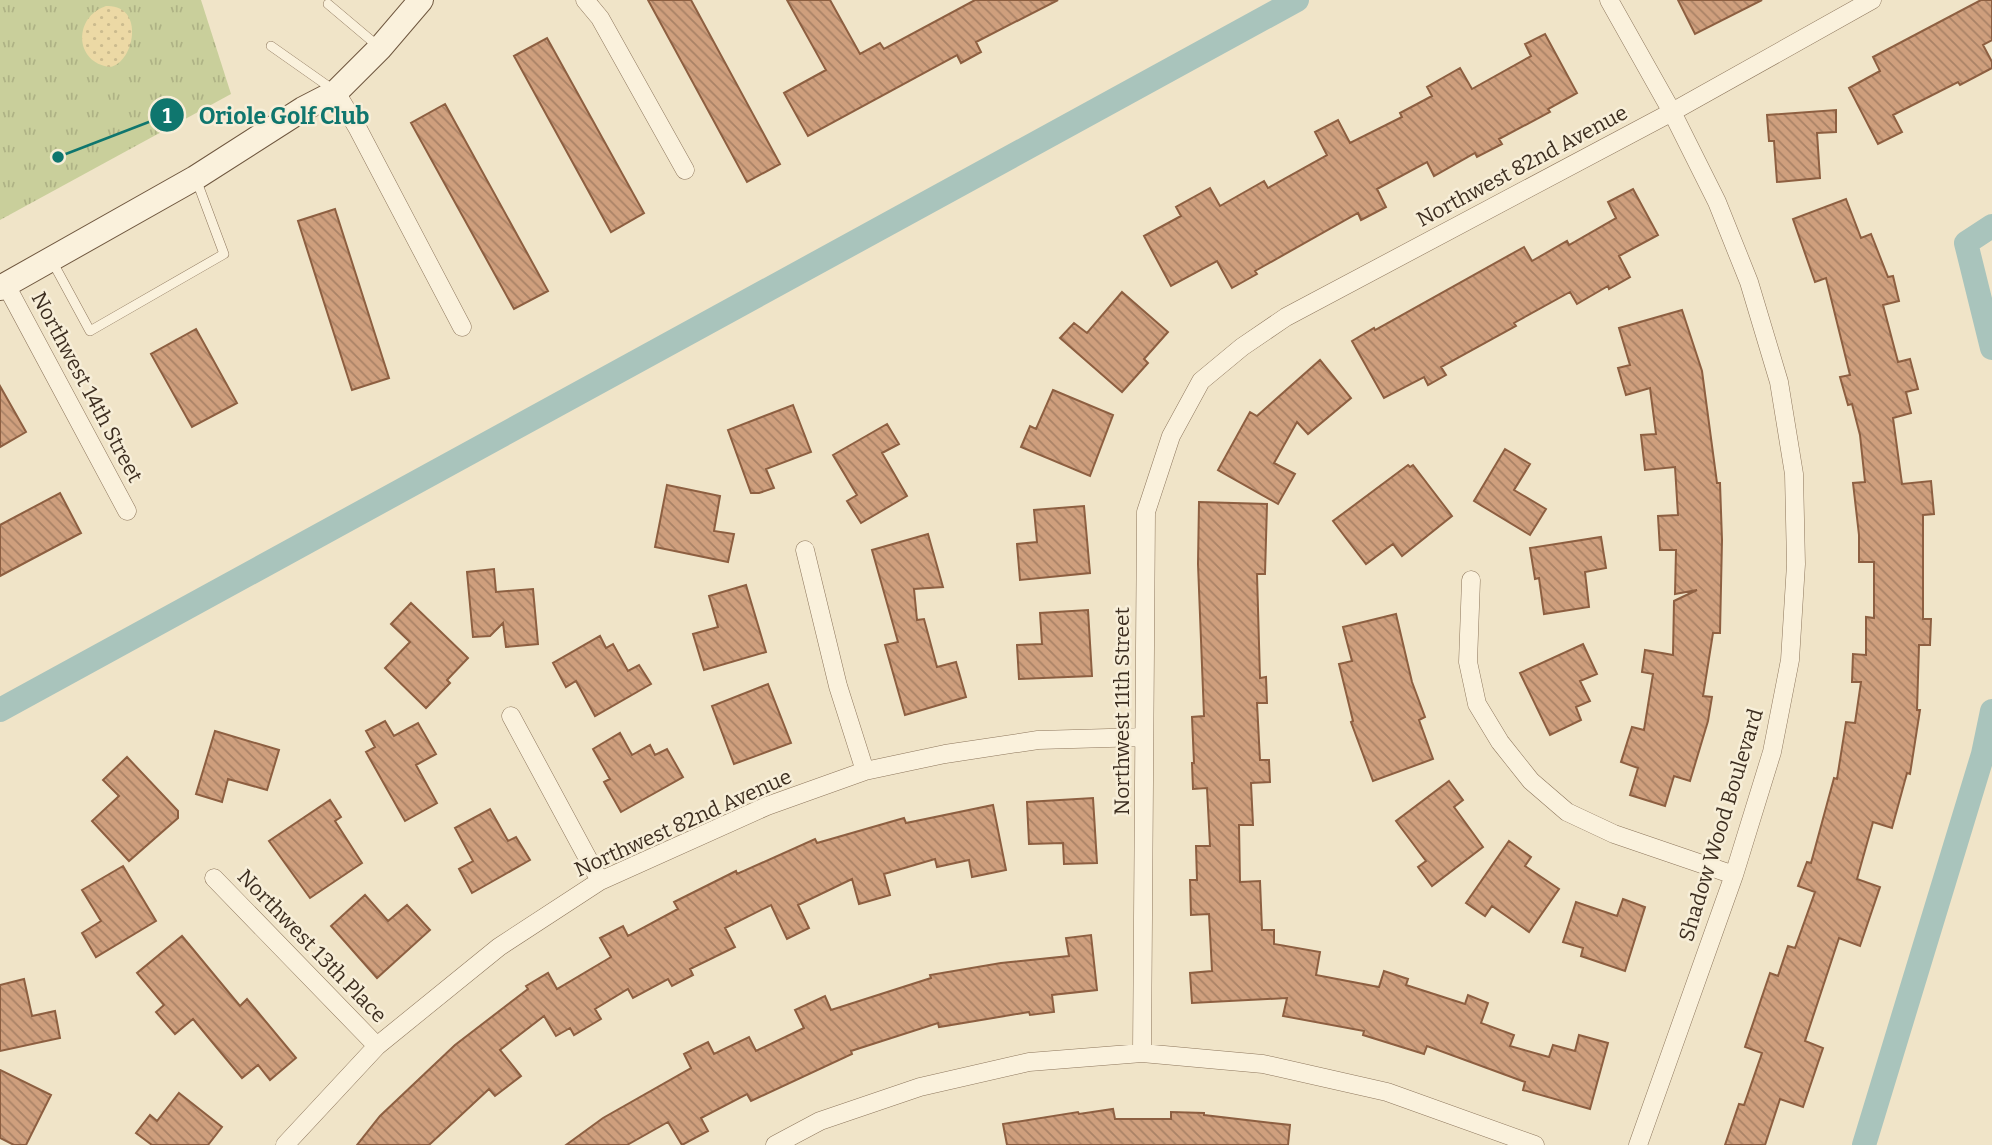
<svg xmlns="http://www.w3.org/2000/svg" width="1992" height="1145" font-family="Bitter,serif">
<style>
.grass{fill:url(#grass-tufts)}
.sand{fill:url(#sand-dots)}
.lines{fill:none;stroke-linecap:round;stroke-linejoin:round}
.canal{stroke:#a9c4bc;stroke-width:24}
.building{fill:url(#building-back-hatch);stroke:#8d5f41;stroke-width:2}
.lane-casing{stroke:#8d765c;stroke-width:10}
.street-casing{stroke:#8d765c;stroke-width:19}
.secondary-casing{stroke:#6f573f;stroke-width:26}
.lane{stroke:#faf1dc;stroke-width:9}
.street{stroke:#faf1dc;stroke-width:18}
.secondary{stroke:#faf1dc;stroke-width:24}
.labels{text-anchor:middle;stroke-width:5;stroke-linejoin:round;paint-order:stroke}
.street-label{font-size:21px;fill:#3d2e20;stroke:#f7eed8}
.leader{fill:none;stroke:#0f766e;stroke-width:2.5}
.callout-dot{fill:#0f766e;stroke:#f7eed8;stroke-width:2.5}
.mark-label{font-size:21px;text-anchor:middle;font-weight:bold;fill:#fff}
.callout-label{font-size:23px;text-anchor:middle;font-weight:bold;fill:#0f766e;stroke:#f7eed8;stroke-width:5;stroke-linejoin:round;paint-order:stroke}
</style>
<defs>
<pattern id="grass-tufts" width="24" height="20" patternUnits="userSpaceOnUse" patternTransform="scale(1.75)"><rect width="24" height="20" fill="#c9cf9b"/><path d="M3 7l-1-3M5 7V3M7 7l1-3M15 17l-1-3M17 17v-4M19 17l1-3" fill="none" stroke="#aeb285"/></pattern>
<pattern id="sand-dots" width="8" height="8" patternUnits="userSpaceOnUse" patternTransform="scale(1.75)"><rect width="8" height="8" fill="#ecd9a5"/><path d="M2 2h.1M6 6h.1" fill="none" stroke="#cbbb8e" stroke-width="1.8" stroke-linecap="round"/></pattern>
<pattern id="building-back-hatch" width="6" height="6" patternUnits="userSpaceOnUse" patternTransform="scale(1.75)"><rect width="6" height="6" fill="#cf9f7d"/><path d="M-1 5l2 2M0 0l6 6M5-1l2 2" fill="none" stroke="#a98266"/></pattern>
</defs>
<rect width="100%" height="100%" fill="#f0e4c8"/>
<path class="grass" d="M0 0H201L231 94 0 220Z"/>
<path class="sand" d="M106 6C145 4 135 62 110 67 74 63 73 17 106 6Z"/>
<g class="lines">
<path class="canal" d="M1992 226 1966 243 1992 348
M0 710 1297 0
M1864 1145 1983 754 1992 711"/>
</g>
<path class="building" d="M648 0H691L780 164 747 182Z
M787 0H830L860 54 880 43 884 49 975 0H1058L976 42 981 52 961 63 957 55 808 136 784 93 826 70Z
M1678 0H1762L1695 34Z
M1981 0H1992V40L1983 45 1992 62V68L1960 85 1958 82 1893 115 1902 132 1878 144 1849 88 1880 71 1873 57Z
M1545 34 1577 93 1548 109 1550 112 1499 139 1502 144 1477 157 1475 153 1434 176 1427 162 1377 189 1386 207 1361 220 1358 213 1255 271 1257 274 1232 288 1217 261 1171 286 1144 236 1181 216 1176 207 1210 188 1220 206 1264 181 1268 188 1327 155 1315 132 1338 120 1350 143 1402 117 1400 113 1432 96 1427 87 1460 68 1472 89 1531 56 1525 44Z
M547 38 644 213 611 232 514 56Z
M445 104 548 291 514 309 411 123Z
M1836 110V132L1817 133 1820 178 1777 182 1774 141H1769L1767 115Z
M1633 189 1658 235 1619 256 1630 277 1609 289 1608 286 1577 304 1570 292 1514 323 1516 326 1441 367 1446 375 1428 385 1424 377 1384 398 1352 341 1374 328 1375 330 1524 247 1532 261 1567 241 1569 245 1616 218 1608 202Z
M1846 199 1861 238 1871 234 1888 277 1893 276 1899 301 1883 305 1898 362 1910 359 1918 389 1906 392 1911 413 1893 418 1902 484 1931 481 1934 514 1923 515V619H1931L1930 645H1919L1917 710H1920L1910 774 1907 773 1892 828 1873 822 1857 879 1880 887 1860 946 1839 938 1805 1041 1823 1048 1803 1107 1780 1099 1765 1145H1725L1739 1104 1744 1105 1762 1053 1745 1047 1770 973 1778 976 1788 946 1795 948 1815 892 1798 886 1807 862 1811 863 1834 778 1837 779 1846 722 1855 723 1861 682H1852L1853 654 1866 655V617L1874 618V562H1859V535L1853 483 1865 482 1860 435 1852 404 1848 405 1840 377 1850 375 1826 278 1815 282 1793 219Z
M335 209 389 378 352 390 298 221Z
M1122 292 1168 332 1144 359 1148 363 1122 392 1060 338 1074 323 1087 333Z
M1682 310 1702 371 1717 483H1720L1722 540 1720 633H1713L1703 696 1712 697 1708 721 1690 781 1674 776 1665 806 1630 795 1638 768 1621 762 1632 727 1644 730 1653 674 1642 672 1645 650 1673 655 1674 601 1697 590 1675 594 1676 550H1660L1658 516 1678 515 1675 467 1645 470 1641 435 1656 434 1650 388 1626 395 1618 368 1630 365 1619 328Z
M196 329 237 403 192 427 151 354Z
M1320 360 1351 398 1308 434 1297 422 1274 463 1295 474 1278 504 1218 470 1250 412 1257 416Z
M0 386 26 432 0 447Z
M1053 390 1113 415 1090 476 1021 447 1030 426 1036 429Z
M793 405 811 452 766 469 774 488 759 493H751L728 430Z
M887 424 899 444 882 453 907 496 861 523 847 501 857 495 833 455Z
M1505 449 1530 464 1514 490 1546 509 1530 535 1474 501Z
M1408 465 1410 467 1413 465 1452 516 1402 556 1393 544 1366 564 1333 521Z
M667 485 720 496 714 531 734 534 728 562 655 547Z
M60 493 81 533 0 576V525Z
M1199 502 1267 504 1265 574H1257L1260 678 1266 677 1267 703H1257L1260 760H1269L1270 782 1251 783 1253 825H1239L1240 882 1260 881 1262 930H1274V944L1320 952 1316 975 1379 987 1384 971 1408 979 1406 985 1465 1004 1468 995 1488 1003 1481 1023 1514 1035 1510 1046 1549 1057 1553 1045 1575 1051 1579 1035 1608 1043 1590 1109 1523 1090 1525 1082 1427 1046 1424 1054 1363 1035 1364 1031 1283 1016 1287 998 1192 1003 1190 973 1212 971 1209 914 1191 915 1190 880H1197L1196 846H1210L1207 788 1193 789 1192 763H1194L1192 717 1204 716 1198 564Z
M1084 506 1090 573 1020 580 1017 544 1037 542 1034 510Z
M928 534 943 587 914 589 917 620 924 619 937 667 956 662 966 697 905 715 885 645 898 642 872 550Z
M1601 537 1606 568 1585 572 1589 607 1544 614 1539 578 1535 579 1530 548Z
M494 569 496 592 533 589 538 644 506 647 503 623 490 636 473 637 467 572Z
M746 585 766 652 704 670 693 634 718 627 709 596Z
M411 603 468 658 447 680 450 683 426 708 385 668 410 642 391 624Z
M1088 610 1092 676 1019 679 1017 645 1042 644 1040 613Z
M1396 614 1412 682 1425 717 1419 720 1433 759 1373 781 1351 722 1353 721 1339 664 1352 661 1343 627Z
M600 636 606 648 613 644 628 671 639 665 651 684 595 716 576 681 566 687 553 663Z
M1583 644 1597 674 1580 681 1590 701 1576 707 1581 720 1550 735 1520 673Z
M768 684 791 743 734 764 712 706Z
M385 721 394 736 418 723 436 754 416 765 437 803 405 821 366 752 375 747 366 731Z
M215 731 279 750 267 790 228 779 222 802 196 794Z
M620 733 632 755 650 745 655 755 667 749 683 777 621 812 604 782 610 779 593 749Z
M127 757 178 811V818L129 861 92 821 119 796 103 780Z
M1449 781 1463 800 1454 807 1483 847 1432 886 1418 867 1426 861 1396 821Z
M1093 798 1097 863 1064 864 1063 843 1029 844 1027 802Z
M330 800 341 817 335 821 362 863 310 898 269 841Z
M993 805 1006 870 972 877 969 860 937 867 935 859 884 874 890 895 859 904 852 879 798 905 809 928 787 939 771 905 725 928 735 947 690 969 693 975 672 986 668 979 633 998 628 989 595 1009 601 1019 574 1035 570 1028 556 1036 544 1016 500 1050 521 1076 495 1096 489 1089 429 1145H357L380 1116 455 1045 528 989 526 986 548 973 557 989 611 957 600 938 623 926 628 936 678 909 674 902 736 871 737 874 815 839 817 843 904 818 906 823Z
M490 809 508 841 516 837 530 860 472 893 459 869 473 861 455 828Z
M1509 841 1531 857 1525 866 1559 889 1529 932 1492 906 1485 916 1466 903Z
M123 866 156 921 96 957 82 933 101 921 82 890Z
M365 895 388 921 407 905 430 930 377 978 331 926Z
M1623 899 1645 907 1625 971 1581 956 1583 948 1563 942 1576 902 1617 916Z
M1091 935 1097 990 1052 995 1054 1012 1030 1015 1029 1012 939 1027 938 1023 851 1051 852 1054 751 1101 747 1094 701 1118 708 1131 682 1145 668 1122 627 1145H566L603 1118 691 1068 684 1054 708 1042 714 1054 749 1037 756 1051 804 1028 795 1010 825 996 831 1010 931 978 930 975 1001 963 1069 956 1066 938Z
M182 936 240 1006 247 999 296 1058 270 1080 258 1065 242 1078 193 1019 175 1034 156 1012 164 1005 137 973Z
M24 979 32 1016 55 1011 60 1038 0 1051V985Z
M0 1070 51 1095 26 1145H14L0 1138Z
M179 1093 222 1127 208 1145H152L136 1133 150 1115 157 1121Z
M1113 1109 1115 1119H1171V1112L1204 1113V1115L1290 1125 1288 1145H1007L1003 1124 1078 1112 1079 1114Z"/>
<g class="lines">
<g class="lane-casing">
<path id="lane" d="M328 4 379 47
M271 46 335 91
M52 261 90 331 224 254 196 179"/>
</g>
<g class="street-casing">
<path id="street" d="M585 0 600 18 685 170
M1609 0 1672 112 1717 202 1749 282 1779 382 1794 474 1796 564 1790 660 1772 752 1734 875 1638 1145
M336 92 358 129 462 327
M6 285 127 511
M805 550 838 686 865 771
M1471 580 1468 662 1477 704 1500 742 1531 781 1567 812 1614 834 1734 875
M511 716 600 881
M214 878 377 1046
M1142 1053 1146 512 1171 436 1201 381 1242 347 1286 317 1672 112 1872 0
M285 1145 377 1046 499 947 600 881 767 806 865 771 945 754 1038 740 1144 737
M775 1145 820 1121 920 1087 1029 1062 1142 1053 1263 1064 1387 1092 1535 1145"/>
</g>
<g class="secondary-casing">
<path id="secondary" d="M0 288 195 178 303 109 336 92 380 48 421 0"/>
</g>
<use href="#lane" class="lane"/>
<use href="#street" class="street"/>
<use href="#secondary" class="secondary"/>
</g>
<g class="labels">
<g class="street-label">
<text transform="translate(1522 166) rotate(-28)" y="7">Northwest 82nd Avenue</text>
<text transform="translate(87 387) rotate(62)" y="7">Northwest 14th Street</text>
<text transform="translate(1122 711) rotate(-90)" y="7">Northwest 11th Street</text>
<text transform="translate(683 823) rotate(-24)" y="7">Northwest 82nd Avenue</text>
<text transform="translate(1721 825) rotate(-73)" y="7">Shadow Wood Boulevard</text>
<text transform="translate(312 946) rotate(46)" y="7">Northwest 13th Place</text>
</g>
</g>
<path class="leader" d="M58 157L167 115"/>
<g class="callout-dot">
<circle cx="58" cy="157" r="7"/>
<circle cx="167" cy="115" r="18"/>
</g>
<g class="mark-label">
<text x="167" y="123">1</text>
</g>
<g class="callout-label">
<text x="284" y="124">Oriole Golf Club</text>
</g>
</svg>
